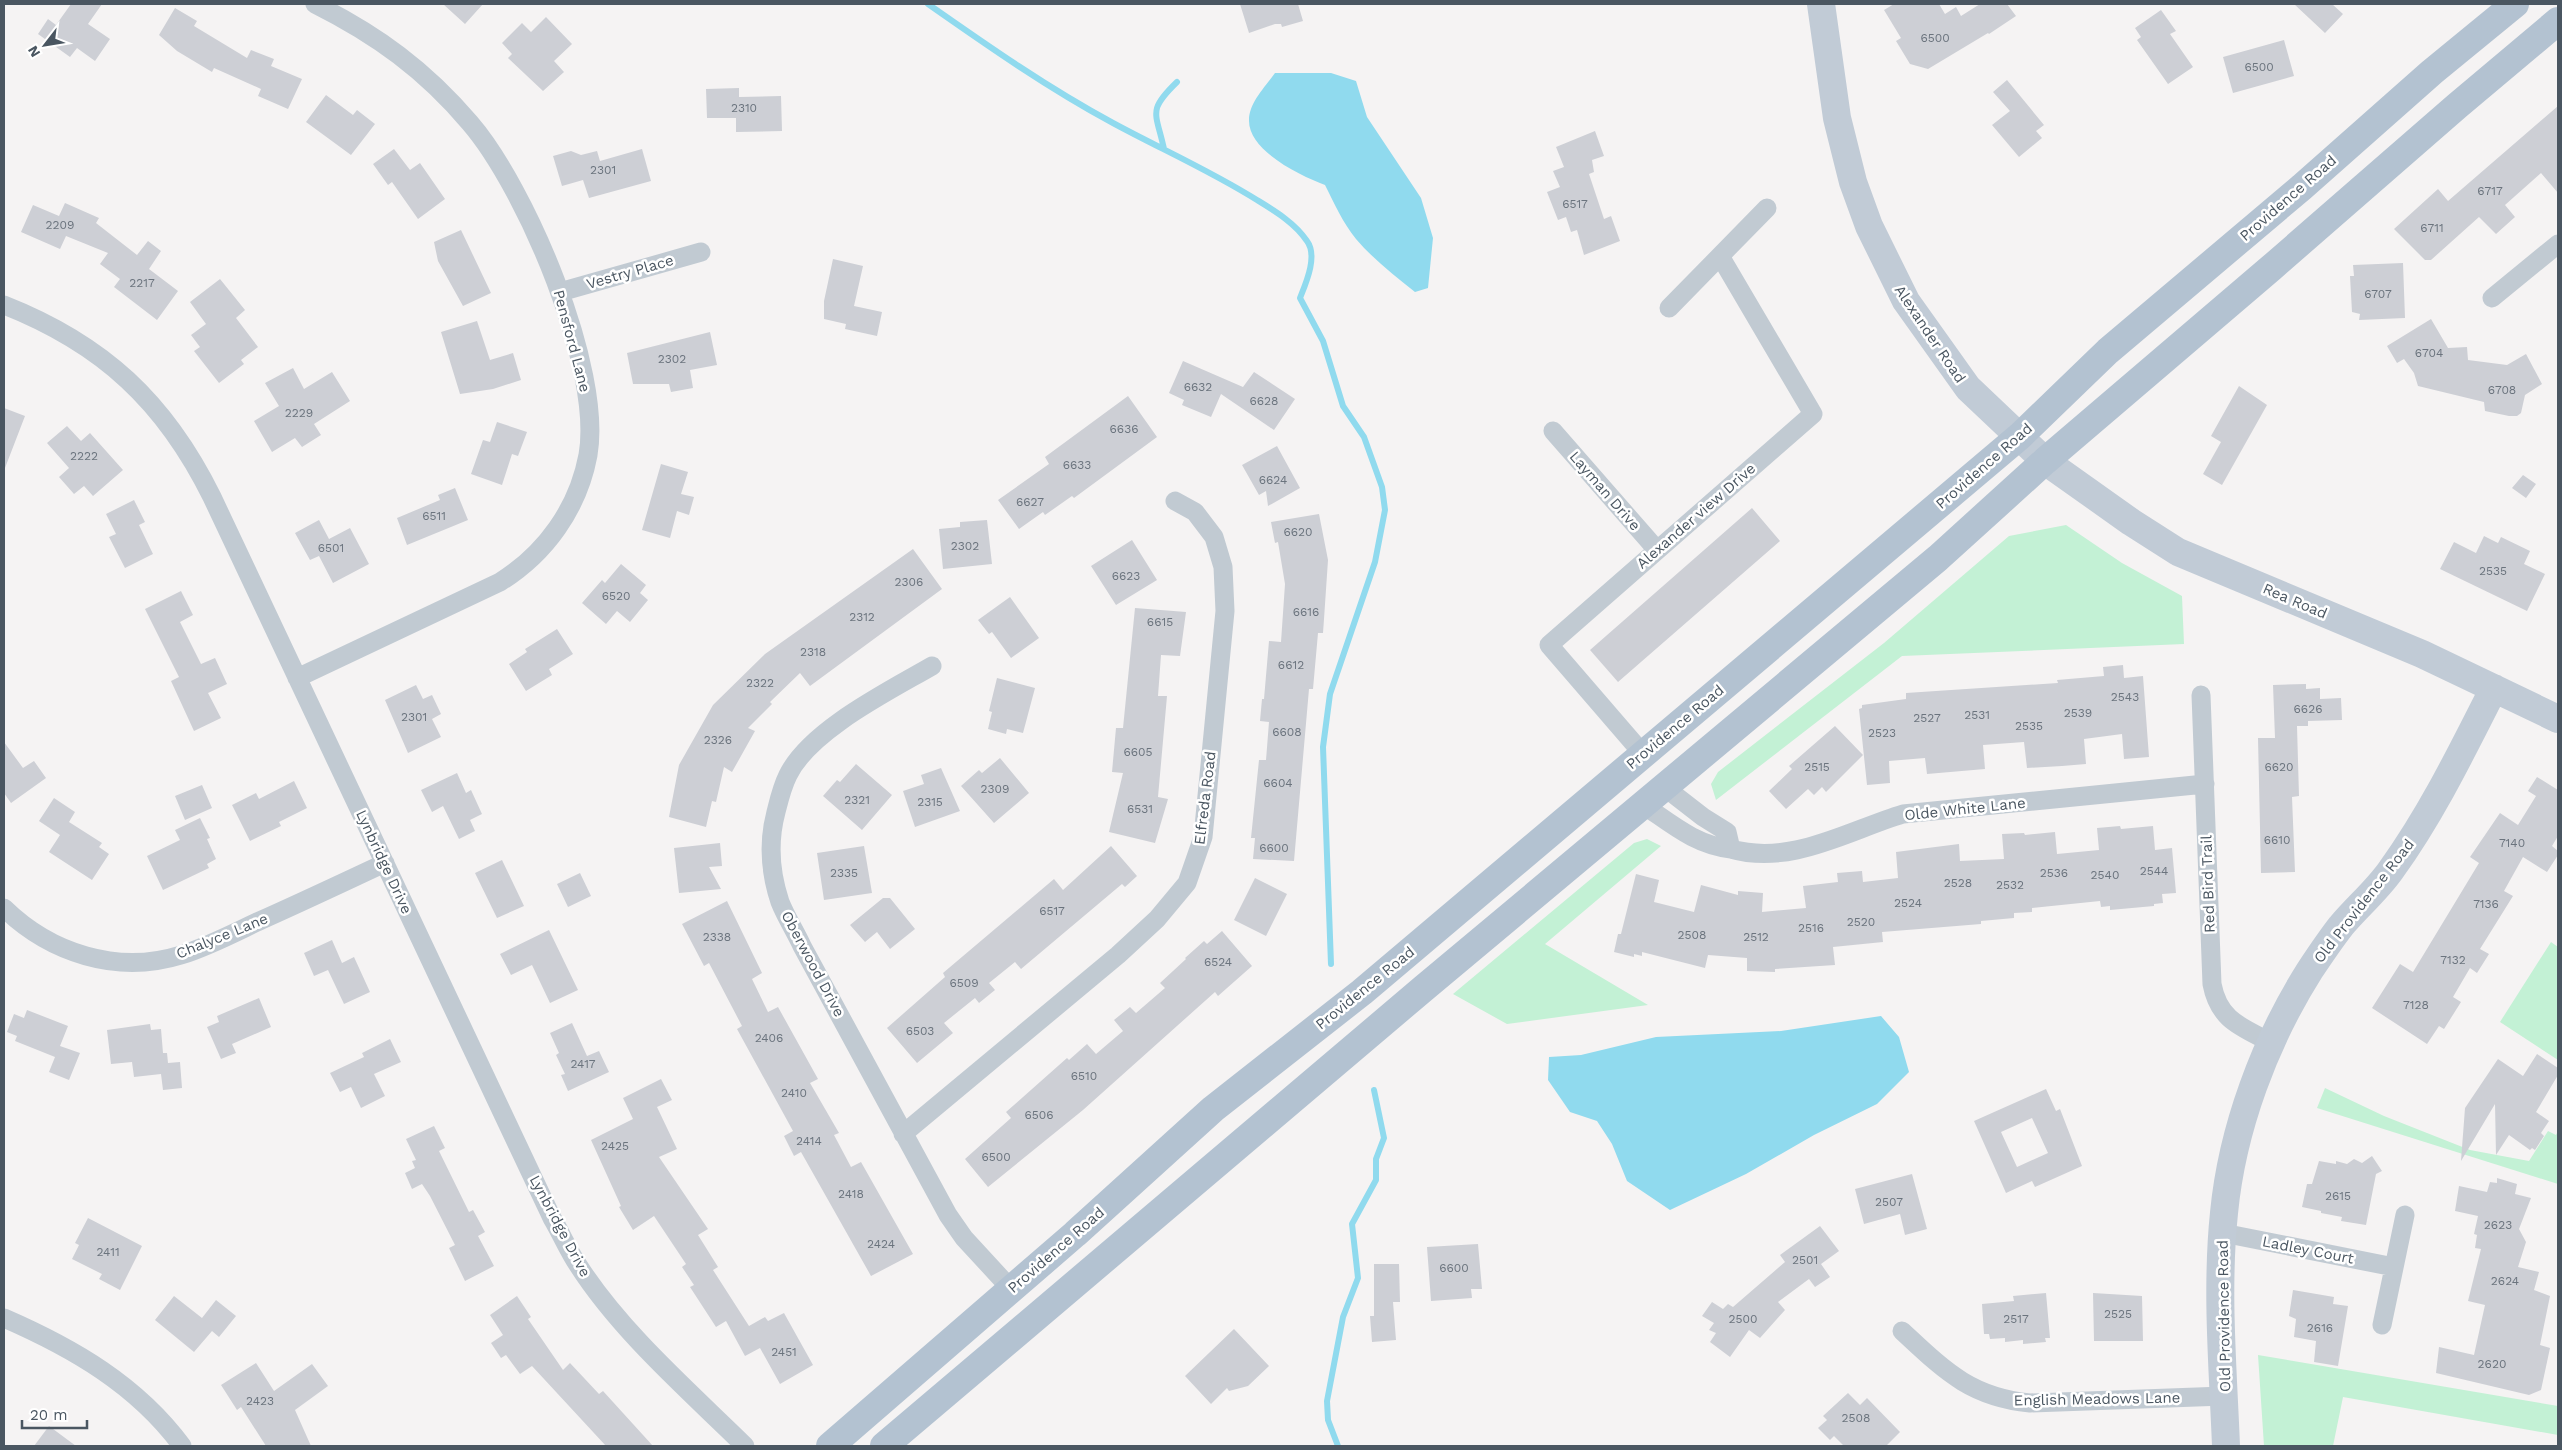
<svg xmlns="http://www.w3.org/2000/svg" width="2562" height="1450" font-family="'Work Sans',sans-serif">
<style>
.green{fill:#c3f1d5}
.water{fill:#90daee}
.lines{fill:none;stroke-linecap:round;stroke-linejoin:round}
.stream{stroke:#90daee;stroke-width:6}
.building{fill:#cdcfd5;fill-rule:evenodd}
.street{stroke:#c1cad2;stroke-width:19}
.secondary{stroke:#c1cbd6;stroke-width:28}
.primary{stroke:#b3c2d1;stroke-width:28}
.labels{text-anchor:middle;stroke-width:5;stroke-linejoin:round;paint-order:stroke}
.number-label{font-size:12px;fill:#6b747e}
.street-label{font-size:15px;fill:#4a5661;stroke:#fff}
</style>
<rect width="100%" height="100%" fill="#f5f3f3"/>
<path class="green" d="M2066 525 2122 563 2182 596 2184 644 1902 656 1716 800 1711 784 1718 772 1884 643 2009 536Z
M1647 839 1661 846 1545 944 1648 1005 1507 1024 1453 994 1634 843Z
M2551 942 2558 947V1060L2500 1022Z
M2325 1088 2384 1116 2470 1150 2529 1161 2548 1131 2556 1135 2558 1131V1184L2317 1108Z
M2258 1355 2558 1406V1435L2343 1397 2333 1446H2264Z"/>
<path class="water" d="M1275 73H1331L1356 81 1367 117 1421 198 1433 238 1428 288 1415 292C1395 276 1373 259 1356 239 1343 223 1334 203 1325 185 1301 176 1248 151 1249 120 1249 103 1265 87 1275 73Z
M1881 1016 1899 1037 1909 1072 1877 1104 1814 1135 1746 1174 1670 1210 1627 1181 1612 1144 1597 1121 1570 1112 1548 1080 1549 1057 1581 1055 1656 1037 1781 1031Z"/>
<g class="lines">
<path class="stream" d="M928 4C988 46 1048 88 1113 123 1161 149 1211 171 1257 200 1275 211 1295 223 1307 241 1318 256 1306 283 1300 298L1323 341 1343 406 1364 437 1382 487 1385 510 1375 562 1330 694 1323 747 1331 964
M1164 149C1156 112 1147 111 1177 82
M1338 1446 1328 1420 1327 1401 1343 1317 1358 1278 1352 1224 1376 1180V1159L1384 1138 1374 1090"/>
</g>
<path class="building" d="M71 4H102L88 24 110 39 95 61 77 48 70 57 38 34 48 19 56 25Z
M443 4H483L465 24Z
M1240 4H1298L1303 21 1282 27 1281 24H1275L1249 33Z
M1894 4H1939L1945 14 1956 7 1961 16 1980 4H2007L2016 16 1989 34 1988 33 1928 69 1910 64 1896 41 1901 38 1884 10Z
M2294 4H2332L2343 14 2325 33Z
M175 8 197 21 194 26 247 58 251 50 274 59 271 66 302 79 288 109 258 96 261 89 214 68 212 72 177 51 159 35Z
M2161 10 2176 31 2170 34 2193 67 2168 84 2137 40 2141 37 2135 28Z
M546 17 572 44 554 61 564 72 543 91 508 58 512 54 502 43 522 23 531 32Z
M2284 40 2294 76 2233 93 2223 57Z
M2007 80 2044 125 2036 131 2042 138 2019 157 1992 125 2010 111 1993 92Z
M739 88V97L781 96 782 131 736 132V118H707L706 89Z
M326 95 353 115 357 110 375 124 351 155 306 122Z
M2558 106V193L2541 173 2505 205 2515 217 2496 234 2479 217 2431 260H2425L2394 229 2438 189 2448 201Z
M1595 131 1604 156 1592 160 1594 172 1589 174 1604 219 1611 216 1620 241 1584 255 1577 230 1571 232 1566 217 1558 220 1547 192 1560 187 1553 171 1564 167 1556 147Z
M394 149 410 170 420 163 445 199 418 219 392 182 388 185 373 164Z
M642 149 651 181 589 198 583 180 562 186 553 156 571 151 581 155 597 151 600 161Z
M65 203 99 218 96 223 137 255 148 241 161 251 149 269 178 291 157 320 114 287 120 279 100 264 108 253 66 236 60 249 21 232 33 205 59 216Z
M461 230 491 293 463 306 438 261 434 242Z
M833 259 863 266 854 306 882 312 877 336 845 329 846 324 824 319V301Z
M2403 263 2405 318 2359 320 2360 314 2352 312 2350 276H2354L2353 265Z
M220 279 245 310 236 318 258 347 241 360 244 364 219 383 194 351 200 347 191 335 206 324 190 302Z
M2431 319 2448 348 2467 347 2468 360 2507 365 2526 354 2542 384 2525 395 2521 413 2517 416H2509L2485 411 2484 402 2418 386 2414 373 2404 359 2397 363 2387 346Z
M477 321 490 360 513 353 521 380 493 389 460 394 441 332Z
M710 332 717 365 690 370 693 388 671 392 669 384H633L627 353Z
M1183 361 1243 387 1254 372 1295 399 1274 430 1221 394 1211 417 1182 405 1184 400 1169 393Z
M293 368 304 389 332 372 350 401 314 424 321 435 302 447 295 438 272 452 254 421 279 406 265 383Z
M2239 386 2267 405 2222 485 2203 474 2221 442 2211 436Z
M1128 396 1157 437 1074 498 1072 496 1045 515 1043 512 1019 529 998 500 1049 464 1045 457Z
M4 408 25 416 5 468H4Z
M497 422 527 432 518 456 512 454 502 485 471 474 483 440 490 442Z
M67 426 81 441 90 433 123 470 93 496 84 486 74 494 59 477 69 468 47 443Z
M1277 446 1300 488 1268 506 1266 491 1259 495 1242 465Z
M661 464 688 472 681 494 694 497 689 515 677 511 670 538 642 530Z
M2523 475 2536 484 2526 498 2512 488Z
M455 488 468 520 407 545 397 518 440 500 438 495Z
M134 500 145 522 139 525 153 554 125 568 109 537 116 534 106 514Z
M1752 508 1780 541 1618 682 1590 650Z
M1319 514 1328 560 1324 619 1323 633H1318L1313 689H1309L1294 861 1253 859 1255 838H1251L1259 760H1266L1269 722 1260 721 1262 699H1264L1269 641 1281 642 1285 584 1278 542 1275 543 1271 522Z
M319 520 329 539 350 528 369 564 333 583 319 556 310 560 295 533Z
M987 520 992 564 943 569 939 529 960 527V522Z
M2484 536 2498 543 2501 537 2530 551 2524 564 2545 574 2527 611 2440 569 2454 542 2476 553Z
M1132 540 1157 580 1116 605 1091 566Z
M913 549 942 589 810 686 800 673 770 702 772 704 748 728 755 731 732 772 724 767 716 802 712 801 706 827 669 817 679 765 713 705 765 654Z
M621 564 646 585 640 593 648 600 630 622 617 611 606 624 582 603 602 580 605 583Z
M181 591 193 615 180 622 201 664 215 658 227 684 208 693 221 718 194 731 171 681 179 677 145 609Z
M1010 597 1039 638 1011 658 992 632 989 634 978 620Z
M1135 608 1186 612 1180 656 1161 655 1158 696H1167L1158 797 1168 799 1155 843 1109 832 1123 773 1112 772 1116 728H1123Z
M557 629 573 654 549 669 552 675 526 691 509 664 527 652 525 649Z
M2123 665 2124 678 2143 676 2149 757 2124 759 2122 734 2084 739 2086 764 2062 766 2027 768 2024 742 1983 745 1985 769 1927 774 1925 758 1889 761 1890 783 1867 785 1859 709 1862 708V705L1906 699V693L2058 683 2057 680 2104 676 2103 667Z
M997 678 1035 688 1023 733 1007 729 1006 734 988 729 992 712 989 711Z
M2306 684V689L2320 688V699L2341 698 2342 720 2308 721V726H2297L2299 796 2292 797 2295 872 2261 873 2258 738H2275L2273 685Z
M416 685 423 699 432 695 441 714 432 719 441 737 408 753 385 700Z
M1835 726 1863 755 1826 792 1822 787 1814 795 1808 789 1786 809 1769 791 1792 769 1789 766Z
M4 742 23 768 34 761 46 778 11 803 4 793Z
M1000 758 1029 793 994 823 961 786 979 770 982 773Z
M856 764 892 795 862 830 823 796 837 780 840 782Z
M941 768 960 811 915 827 903 791 924 784 921 775Z
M457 773 466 793 471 790 482 814 470 820 475 831 459 839 443 806 432 812 421 790Z
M2537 777 2558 790V836L2552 846 2558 851V855L2547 872 2523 857 2504 891 2513 896 2480 949 2489 954 2477 973 2470 968 2453 997 2461 1002 2444 1029 2439 1026 2427 1044 2372 1008 2400 964 2413 972 2479 863 2470 857 2500 813 2518 825 2536 796 2528 791Z
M294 781 307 808 279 822 281 826 250 841 232 805 256 793 259 799Z
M202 785 212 808 185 820 175 796Z
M54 798 75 812 69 822 102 843 99 847 109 854 92 880 49 852 60 835 39 821Z
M200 818 210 838 207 839 216 859 207 864 209 868 163 890 147 856 180 840 175 830Z
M2120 826 2121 829 2153 826 2155 850 2172 848 2176 893 2162 894 2163 903 2154 904V906L2110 910V906L2101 907 2100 901 2032 908V912L2014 913V918L1981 921V924L1882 932 1883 942 1833 947 1835 965 1775 969V972L1747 971V958L1708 955 1705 968 1642 952V956L1634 954V957L1614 952 1618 934H1621L1636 874 1659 880 1654 902 1694 912 1701 885 1738 895V891L1763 893 1762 912 1806 908 1803 886 1838 882 1837 873 1862 871 1863 882 1898 878 1896 852 1959 844 1960 861 2004 859 2002 834 2024 833 2025 835 2055 832 2057 854 2099 850 2097 828Z
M720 843 722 866 709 867 721 889 679 893 674 848Z
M864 846 872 893 824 900 817 853Z
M1111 846 1137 876 1125 887 1122 884 1021 969 1015 962 989 983 995 990 979 1003 975 998 944 1023 953 1033 917 1063 887 1028 945 977 943 973 1054 879 1063 890Z
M502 860 524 906 497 918 475 873Z
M580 873 591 896 568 907 557 884Z
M1255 878 1287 894 1266 936 1234 920Z
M883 898H890L915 929 890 949 877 932 865 942 850 925Z
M727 901 762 973 752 979 768 1012 778 1007 818 1079 810 1083 839 1133 834 1135 851 1167 861 1162 913 1254 871 1276 801 1152 794 1156 784 1136 793 1131 737 1029 742 1026 709 963 704 966 682 924Z
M549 930 578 990 550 1003 532 965 511 975 500 954Z
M1222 931 1252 966 1218 996 1215 992 1083 1110 988 1187 965 1159 1011 1118 1006 1112 1067 1058 1069 1060 1087 1044 1096 1054 1123 1031 1114 1020 1130 1007 1136 1013 1165 988 1160 983 1186 959 1185 958 1204 941 1207 944Z
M332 940 342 963 354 957 370 992 344 1004 328 970 314 976 304 953Z
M259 998 271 1027 232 1044 236 1053 221 1059 207 1027 219 1022 217 1016Z
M27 1010 68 1026 60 1046 80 1053 69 1080 49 1072 55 1057 15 1041 17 1036 7 1032 14 1014 24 1018Z
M572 1023 587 1056 599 1051 609 1072 568 1091 561 1075 565 1074 556 1055 559 1053 550 1033Z
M150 1024 151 1030 161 1029 163 1053H167L168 1063 180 1062 182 1088 163 1090 161 1074 134 1077 132 1062 111 1064 107 1030Z
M390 1039 401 1062 374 1074 385 1096 361 1108 351 1087 340 1092 330 1073 364 1057 362 1053Z
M2537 1054 2558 1068V1075L2536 1112 2549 1121 2541 1133 2544 1136 2535 1150 2532 1148 2530 1150 2509 1135 2496 1155 2495 1104 2461 1161 2465 1108 2498 1059 2523 1076Z
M661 1079 672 1100 657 1107 677 1149 659 1157 708 1229 698 1235 718 1267 713 1270 749 1326 765 1317 768 1321 784 1313 813 1365 780 1384 760 1348 745 1356 726 1321 716 1327 690 1287 694 1285 682 1267 686 1264 654 1216 633 1230 619 1207 621 1206 591 1140 633 1119 623 1098Z
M2046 1089 2056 1111 2060 1109 2082 1166 2035 1187 2032 1181 2006 1193 1974 1121ZM2032 1118 2048 1153 2017 1167 2001 1132Z
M434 1126 445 1148 439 1151 469 1212 473 1210 485 1232 478 1236 494 1266 465 1281 449 1248 455 1245 430 1196 422 1184 412 1189 405 1173 415 1168 412 1161 416 1160 406 1139Z
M2372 1156 2382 1171 2376 1174 2366 1225 2341 1221 2342 1217 2321 1213V1211L2302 1207 2307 1184H2312L2319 1161 2336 1164V1161L2347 1164 2354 1159 2362 1163Z
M1912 1174 1927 1229 1905 1235 1900 1214 1864 1224 1855 1189Z
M2497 1178 2517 1184 2515 1194 2531 1198 2519 1229 2526 1242 2518 1267 2539 1272 2534 1290 2550 1296 2540 1345 2550 1348 2541 1390 2529 1395 2436 1373 2439 1347 2474 1355 2485 1305 2468 1301 2481 1249 2475 1248 2477 1235 2474 1234 2478 1216 2455 1211 2459 1186 2487 1192 2490 1182 2497 1183Z
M88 1218 142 1246 120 1290 99 1279 102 1274 72 1259 79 1245 75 1243Z
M1820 1226 1839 1251 1821 1264 1830 1277 1815 1287 1809 1279 1778 1302 1785 1310 1760 1338 1749 1330 1730 1357 1710 1342 1716 1333 1709 1330 1714 1323 1702 1316 1712 1302 1723 1309 1728 1304 1733 1307 1785 1262 1780 1255Z
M1478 1244 1482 1289H1471L1472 1298 1431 1301 1427 1247Z
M1374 1264H1399L1400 1302H1393L1396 1340 1372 1342 1370 1316H1374Z
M2293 1290 2334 1297 2333 1304 2348 1306 2338 1366 2314 1362 2316 1341 2294 1337 2296 1319 2289 1316Z
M2046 1293 2050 1338H2045L2046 1342 2023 1344V1340L2005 1342V1338L1990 1339 1989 1334H1984L1982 1304 2014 1301 2013 1296Z
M2093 1293 2142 1296 2143 1341H2094Z
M174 1296 202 1318 216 1300 236 1316 219 1337 212 1331 194 1352 155 1320Z
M517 1296 531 1317 528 1319 563 1370 570 1363 599 1394 603 1391 653 1446H606L532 1366 520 1374 506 1355 501 1358 491 1343 503 1335 490 1315Z
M1234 1329 1269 1366 1248 1386 1229 1391 1227 1388 1211 1404 1185 1376Z
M256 1363 274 1391 312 1364 328 1386 295 1410 311 1446H266L241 1407 237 1410 221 1385Z
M1848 1393 1860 1405 1867 1398 1900 1432 1886 1446H1844L1834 1436 1830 1440 1818 1428 1827 1420 1823 1416Z
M49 1426 76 1446H34Z"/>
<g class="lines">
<path class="street" d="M560 292 701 252
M2492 298 2558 244
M4 305C103 344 165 402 212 497L552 1218C561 1233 568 1250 578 1265 621 1332 688 1390 745 1446
M1669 308 1767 208
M1553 431 1657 550
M932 666C889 691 810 730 788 775 782 787 779 800 776 812 768 842 770 872 780 902 786 917 795 931 802 946L948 1215 964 1238 1011 1289
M297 678 500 582C545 554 578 509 588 455 603 369 526 188 470 123 425 70 377 35 315 4
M2201 695 2212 984C2219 1021 2242 1027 2272 1043
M1643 754 1549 645 1813 414 1720 256
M1642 804C1672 824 1695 845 1731 849L1727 832 1703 817 1663 786
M1731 849C1791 866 1847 831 1903 814L2205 784
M4 908C50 953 117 975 181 955 207 947 232 934 257 922 300 903 342 883 385 863
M903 1134 1118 955 1157 919 1187 883 1203 837 1225 611 1223 567 1214 537 1195 512 1175 501
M2223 1233 2394 1267
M4 1318C73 1348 137 1385 182 1446
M2382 1325 2405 1215
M1902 1331C1944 1370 1970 1397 2030 1403L2224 1396"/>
<path class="secondary" d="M1821 4 1837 118 1853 182 1869 226 1906 301 1968 388 2045 461 2131 522 2178 552 2422 654 2558 719
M2226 1446C2223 1369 2216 1290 2224 1213 2232 1129 2265 1041 2310 970 2320 955 2330 940 2341 926 2357 907 2377 890 2391 870 2432 813 2462 751 2494 688"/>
<path class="primary" d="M830 1446 1075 1234 1213 1109 1362 992 2020 436 2108 351 2302 187 2432 72 2515 4
M884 1446 1424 988 1938 558 2045 461 2271 268 2457 106 2558 21"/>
</g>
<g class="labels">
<g class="number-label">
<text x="1935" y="42">6500</text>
<text x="2259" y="71">6500</text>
<text x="744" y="112">2310</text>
<text x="603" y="174">2301</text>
<text x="2490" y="195">6717</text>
<text x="1575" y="208">6517</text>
<text x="60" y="229">2209</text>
<text x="2432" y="232">6711</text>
<text x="142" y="287">2217</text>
<text x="2378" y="298">6707</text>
<text x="2429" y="357">6704</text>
<text x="672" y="363">2302</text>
<text x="1198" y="391">6632</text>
<text x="2502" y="394">6708</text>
<text x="1264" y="405">6628</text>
<text x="299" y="417">2229</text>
<text x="1124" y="433">6636</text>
<text x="84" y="460">2222</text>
<text x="1077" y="469">6633</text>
<text x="1273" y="484">6624</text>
<text x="1030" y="506">6627</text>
<text x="434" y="520">6511</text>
<text x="1298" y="536">6620</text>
<text x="965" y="550">2302</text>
<text x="331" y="552">6501</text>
<text x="2493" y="575">2535</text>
<text x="1126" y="580">6623</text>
<text x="909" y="586">2306</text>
<text x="616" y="600">6520</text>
<text x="1306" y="616">6616</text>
<text x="862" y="621">2312</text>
<text x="1160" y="626">6615</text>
<text x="813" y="656">2318</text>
<text x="1291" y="669">6612</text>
<text x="760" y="687">2322</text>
<text x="2125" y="701">2543</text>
<text x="2308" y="713">6626</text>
<text x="2078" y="717">2539</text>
<text x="1977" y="719">2531</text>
<text x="414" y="721">2301</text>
<text x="1927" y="722">2527</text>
<text x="2029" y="730">2535</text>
<text x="1287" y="736">6608</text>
<text x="1882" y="737">2523</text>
<text x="718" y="744">2326</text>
<text x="1138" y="756">6605</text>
<text x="1817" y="771">2515</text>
<text x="2279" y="771">6620</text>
<text x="1278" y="787">6604</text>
<text x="995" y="793">2309</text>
<text x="857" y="804">2321</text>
<text x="930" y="806">2315</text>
<text x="1140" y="813">6531</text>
<text x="2277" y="844">6610</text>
<text x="2512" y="847">7140</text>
<text x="1274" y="852">6600</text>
<text x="2154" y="875">2544</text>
<text x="844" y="877">2335</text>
<text x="2054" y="877">2536</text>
<text x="2105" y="879">2540</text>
<text x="1958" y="887">2528</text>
<text x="2010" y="889">2532</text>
<text x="1908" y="907">2524</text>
<text x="2486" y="908">7136</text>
<text x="1052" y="915">6517</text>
<text x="1861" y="926">2520</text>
<text x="1811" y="932">2516</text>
<text x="1692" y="939">2508</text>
<text x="717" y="941">2338</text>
<text x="1756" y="941">2512</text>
<text x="2453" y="964">7132</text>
<text x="1218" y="966">6524</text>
<text x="964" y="987">6509</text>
<text x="2416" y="1009">7128</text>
<text x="920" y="1035">6503</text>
<text x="769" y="1042">2406</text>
<text x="583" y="1068">2417</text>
<text x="1084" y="1080">6510</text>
<text x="794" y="1097">2410</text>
<text x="1039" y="1119">6506</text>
<text x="809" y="1145">2414</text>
<text x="615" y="1150">2425</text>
<text x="996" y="1161">6500</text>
<text x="851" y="1198">2418</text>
<text x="2338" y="1200">2615</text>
<text x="1889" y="1206">2507</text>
<text x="2498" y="1229">2623</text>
<text x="881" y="1248">2424</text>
<text x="108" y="1256">2411</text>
<text x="1805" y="1264">2501</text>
<text x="1454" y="1272">6600</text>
<text x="2505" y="1285">2624</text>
<text x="2118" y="1318">2525</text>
<text x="1743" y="1323">2500</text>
<text x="2016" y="1323">2517</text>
<text x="2320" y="1332">2616</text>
<text x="784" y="1356">2451</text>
<text x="2492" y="1368">2620</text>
<text x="260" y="1405">2423</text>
<text x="1856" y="1422">2508</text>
</g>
<g class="street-label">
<text transform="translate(2288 198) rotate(-41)" y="5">Providence Road</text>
<text transform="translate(630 272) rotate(-16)" y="5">Vestry Place</text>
<text transform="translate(1930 334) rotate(56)" y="5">Alexander Road</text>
<text transform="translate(572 341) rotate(75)" y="5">Pensford Lane</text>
<text transform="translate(1984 466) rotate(-41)" y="5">Providence Road</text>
<text transform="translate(1605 491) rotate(49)" y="5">Layman Drive</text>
<text transform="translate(1696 516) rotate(-41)" y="5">Alexander view Drive</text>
<text transform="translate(2295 601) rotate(23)" y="5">Rea Road</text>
<text transform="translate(1675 727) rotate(-40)" y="5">Providence Road</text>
<text transform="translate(1205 798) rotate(-83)" y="5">Elfreda Road</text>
<text transform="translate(1965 809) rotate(-6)" y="5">Olde White Lane</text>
<text transform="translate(384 862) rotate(65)" y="5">Lynbridge Drive</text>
<text transform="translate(2208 884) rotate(-92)" y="5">Red Bird Trail</text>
<text transform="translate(2364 901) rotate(-52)" y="5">Old Providence Road</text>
<text transform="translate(222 936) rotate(-22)" y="5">Chalyce Lane</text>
<text transform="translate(813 964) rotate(62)" y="5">Oberwood Drive</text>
<text transform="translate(1365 988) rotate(-39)" y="5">Providence Road</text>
<text transform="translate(560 1226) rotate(62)" y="5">Lynbridge Drive</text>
<text transform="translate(1056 1250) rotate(-41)" y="5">Providence Road</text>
<text transform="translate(2308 1250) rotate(11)" y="5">Ladley Court</text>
<text transform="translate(2224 1316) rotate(-91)" y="5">Old Providence Road</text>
<text transform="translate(2097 1399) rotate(-1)" y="5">English Meadows Lane</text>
</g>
</g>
<rect width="2562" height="1450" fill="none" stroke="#4a5661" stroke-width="10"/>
<g transform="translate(45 45) rotate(239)" stroke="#ffffff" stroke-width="4" paint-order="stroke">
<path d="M0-4L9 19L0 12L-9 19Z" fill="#4a5661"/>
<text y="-8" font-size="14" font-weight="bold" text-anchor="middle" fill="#4a5661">N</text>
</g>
<path d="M22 1420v8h65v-8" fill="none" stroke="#4a5661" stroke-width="2.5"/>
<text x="30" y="1420" font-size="15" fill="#4a5661" stroke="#ffffff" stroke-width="4" paint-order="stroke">20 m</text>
</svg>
